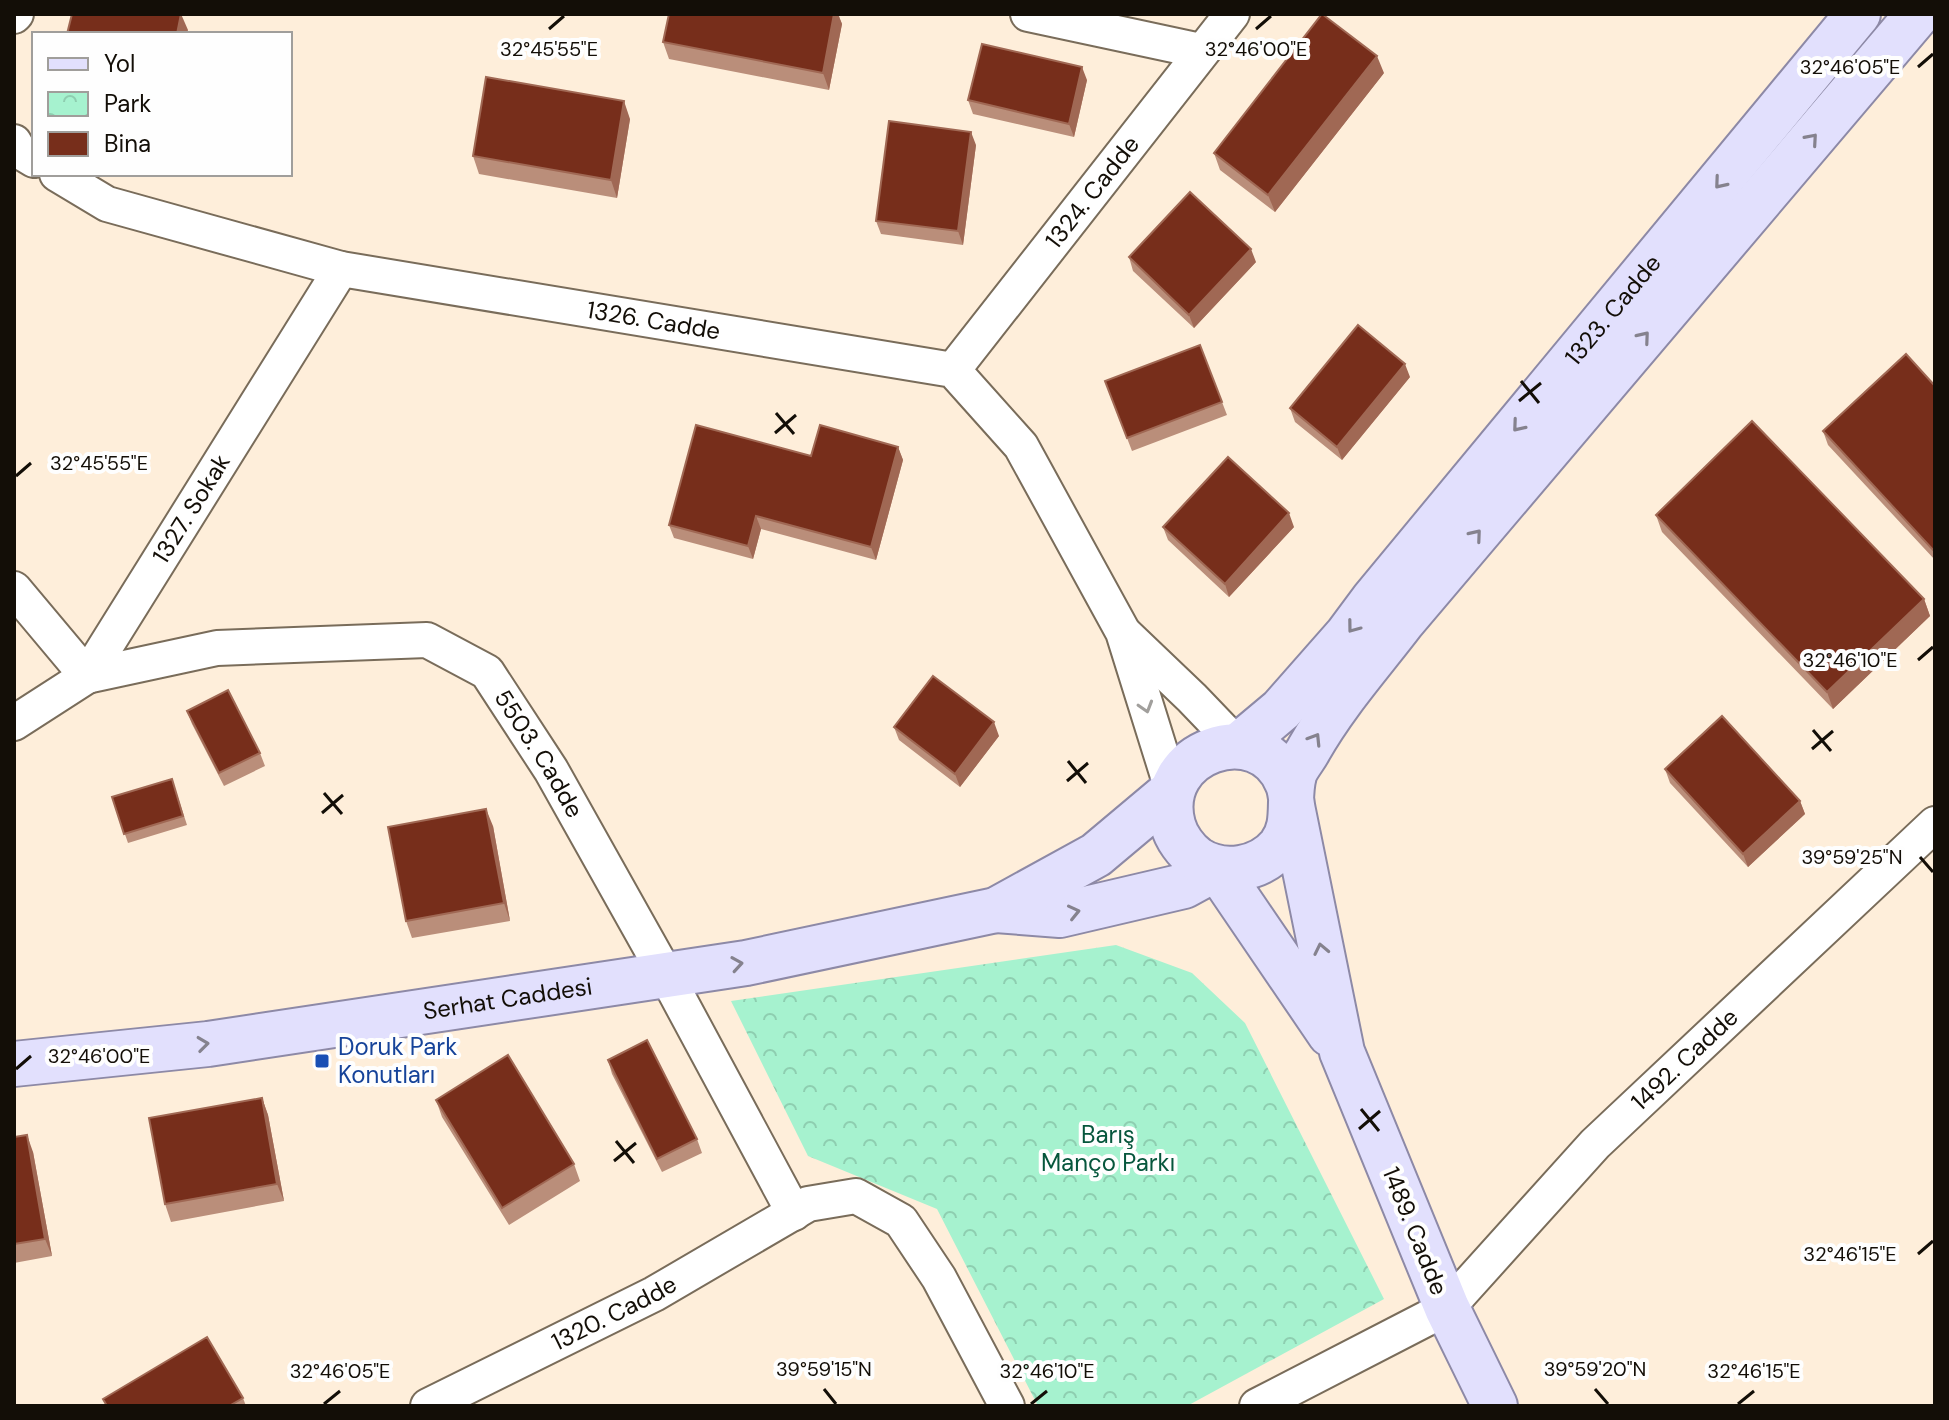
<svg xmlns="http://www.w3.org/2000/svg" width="1949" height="1420" font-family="'DM Sans',sans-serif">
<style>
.park{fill:url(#park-crowns)}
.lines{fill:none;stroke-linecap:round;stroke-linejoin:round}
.minor-casing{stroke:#796c5a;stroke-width:38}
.major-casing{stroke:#8d89a6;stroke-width:48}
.minor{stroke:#fff;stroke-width:34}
.major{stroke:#e2e0fd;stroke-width:44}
.wall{fill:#ba8e7a}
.shaded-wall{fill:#a06854}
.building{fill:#772e1b;stroke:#a06854;stroke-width:2}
.oneway{stroke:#85828e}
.oneway2{stroke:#a19f9c}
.ticks{fill:none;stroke:#130e07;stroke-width:3}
.transit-dot{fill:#1a4fb4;stroke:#fefefe;stroke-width:3}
.labels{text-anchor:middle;stroke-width:8;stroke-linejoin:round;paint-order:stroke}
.street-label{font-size:24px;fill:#130e07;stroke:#fefefe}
.transit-label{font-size:24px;fill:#164399;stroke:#fefefe;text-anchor:start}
.park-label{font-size:24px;fill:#06563c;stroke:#fefefe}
.ticks-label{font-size:20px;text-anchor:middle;fill:#130e07;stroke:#fefefe;stroke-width:8;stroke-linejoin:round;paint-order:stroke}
</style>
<defs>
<pattern id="park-crowns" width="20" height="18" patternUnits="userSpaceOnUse" patternTransform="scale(2)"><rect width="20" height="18" fill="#a6f2cf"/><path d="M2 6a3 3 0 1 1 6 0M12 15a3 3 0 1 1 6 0" fill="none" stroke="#8eceb0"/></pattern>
</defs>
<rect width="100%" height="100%" fill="#feeeda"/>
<path class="park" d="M1116 945 1192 973 1245 1023 1384 1299 1187 1406H1038L937 1209 808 1156 731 1001Z"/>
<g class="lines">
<g class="minor-casing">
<g id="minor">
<path d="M1028 14 1201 51"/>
<path d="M14 16 16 14"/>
<path d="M14 142 19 151 34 160"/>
<path id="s1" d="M57 174 107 204 341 269 953 370 1021 446 1123 632 1172 789"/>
<path id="s2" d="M953 370 1232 14"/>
<path d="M14 589 87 676"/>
<path d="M1126 635 1192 698 1238 746"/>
<path id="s3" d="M87 676 217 648 427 640 487 672 551 770 666 975 794 1213"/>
<path id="s4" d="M14 723 87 676 341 269"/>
<path id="s5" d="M428 1406 654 1294 808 1204 856 1196 901 1221 939 1278 1007 1406"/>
<path id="s6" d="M1257 1406 1447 1308 1595 1144 1935 824"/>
</g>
</g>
<g class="major-casing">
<g id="major">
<path id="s7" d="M1238 746 1281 710 1347 635 1373 600 1858 14"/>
<path d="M1217 868 1330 1034"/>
<path d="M996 910 1060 915 1184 886 1217 868"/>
<path id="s8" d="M14 1064 208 1044 746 963 996 910 1096 855 1171 792"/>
<path d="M1495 1406 1447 1308 1342 1052 1293 811C1291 802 1291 790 1287 782 1259 715 1153 751 1173 825 1176 837 1186 851 1197 859 1223 876 1260 870 1280 846 1297 824 1287 800 1294 775 1296 767 1305 757 1309 749 1335 703 1371 663 1403 621L1918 14"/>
</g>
</g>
<use href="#minor" class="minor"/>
<use href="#major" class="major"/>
</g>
<path class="wall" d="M669 14H838L842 24 829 90 669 59 663 42Z
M1384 73 1275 212 1220 170 1214 153Z
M1087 80 1074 137 973 114 968 100Z
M630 119 617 198 479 174 473 156Z
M976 145 963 245 881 234 876 221Z
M1129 257 1256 262 1194 328 1133 271Z
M1200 345 1227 415 1132 451 1105 381Z
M1410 377 1342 460 1295 422 1290 408Z
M1935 386V560L1828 445 1823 431Z
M898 447 903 460 876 560 761 529 753 559 674 538 669 525 811 456Z
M1656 515 1924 599 1930 616 1833 709 1662 532Z
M1163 527H1294L1229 597 1168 540Z
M187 711 260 753 265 766 224 786 192 724Z
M894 727 999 736 960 787 899 740Z
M1665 769 1800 801 1805 814 1748 867 1670 783Z
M172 779 187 825 128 843 112 797Z
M493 826 510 921 412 938 406 921Z
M608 1060 697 1139 702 1153 662 1172 612 1074Z
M262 1098 268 1115 284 1201 171 1222 165 1204Z
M436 1100 574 1164 580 1181 509 1225 442 1117Z
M14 1137 33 1152 52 1256 14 1263Z
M243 1398 246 1406H106L103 1399Z"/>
<path class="shaded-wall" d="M181 14 188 30 187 34H177Z
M834 14H838L842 24 829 90 823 73Z
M1377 56 1384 73 1275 212 1268 195Z
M1082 67 1087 80 1074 137 1069 124Z
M624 101 630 119 617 198 611 180Z
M971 132 976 145 963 245 958 231Z
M1251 249 1256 262 1194 328 1189 315Z
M1405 364 1410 377 1342 460 1337 447Z
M898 447 903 460 876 560 871 547Z
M1289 513 1294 527 1229 597 1225 584Z
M756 516 761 529 753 559 748 546Z
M1924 599 1930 616 1833 709 1827 692Z
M994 722 999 736 960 787 955 774Z
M1800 801 1805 814 1748 867 1743 854Z
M486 809 493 826 510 921 504 903Z
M262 1098 268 1115 284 1201 277 1184Z
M27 1135 33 1152 52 1256 45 1239Z"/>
<path class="building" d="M72 14H181L177 34H67Z
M669 14H834L823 73 663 42Z
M1322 14 1377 56 1268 195 1214 153Z
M982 44 1082 67 1069 124 968 100Z
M486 77 624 101 611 180 473 156Z
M889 121 971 132 958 231 876 221Z
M1190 192 1251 249 1189 315 1129 257Z
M1358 325 1405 364 1337 447 1290 408Z
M1200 345 1222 402 1127 438 1105 381Z
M1906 354 1935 386V552L1823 431Z
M1752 421 1924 599 1827 692 1656 515Z
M696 425 811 456 820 425 898 447 871 547 756 516 748 546 669 525Z
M1228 457 1289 513 1225 584 1163 527Z
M933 676 994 722 955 774 894 727Z
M228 690 260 753 219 773 187 711Z
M1722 716 1800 801 1743 854 1665 769Z
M172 779 183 816 124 834 112 797Z
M486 809 504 903 406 921 388 827Z
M647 1040 697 1139 657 1159 608 1060Z
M508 1055 574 1164 502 1208 436 1100Z
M262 1098 277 1184 165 1204 149 1118Z
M27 1135 45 1239 14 1244V1137Z
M207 1337 243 1398 229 1406H107L103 1399Z"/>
<defs><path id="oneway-chevron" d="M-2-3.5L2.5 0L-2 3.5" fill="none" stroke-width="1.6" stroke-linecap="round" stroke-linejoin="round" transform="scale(2)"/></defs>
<g class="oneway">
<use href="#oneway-chevron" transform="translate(1812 139) rotate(-49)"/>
<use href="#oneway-chevron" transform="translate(1720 183) rotate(130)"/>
<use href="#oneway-chevron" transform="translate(1644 337) rotate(-50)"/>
<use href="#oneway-chevron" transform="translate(1518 426) rotate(130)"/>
<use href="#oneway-chevron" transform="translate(1476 535) rotate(-50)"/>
<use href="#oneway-chevron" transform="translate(1353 627) rotate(127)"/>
<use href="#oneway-chevron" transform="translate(1315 739) rotate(-58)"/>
<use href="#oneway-chevron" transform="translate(1074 912) rotate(-13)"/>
<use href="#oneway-chevron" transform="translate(1321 949) rotate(-102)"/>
<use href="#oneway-chevron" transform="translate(737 964) rotate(-9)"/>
<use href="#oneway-chevron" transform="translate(203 1044) rotate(-7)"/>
</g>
<use class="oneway2" href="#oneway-chevron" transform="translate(1146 707) rotate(73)"/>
<path class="ticks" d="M549 29 564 16M1256 29 1271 16M1918 67 1933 54M1521 381 1539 403M1519 401 1541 383M776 413 794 434M775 433 796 415M16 476 31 463M1918 660 1933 647M1813 730 1831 751M1812 749 1833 731M1068 761 1086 783M1067 781 1088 763M324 793 342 814M322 813 343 795M1920 857 1933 872M16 1069 31 1056M1361 1109 1379 1131M1359 1129 1380 1111M616 1141 634 1163M614 1161 636 1143M1918 1254 1933 1241M824 1389 836 1404M1595 1389 1608 1404M324 1404 340 1391M1031 1404 1047 1391M1738 1404 1754 1391"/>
<rect class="transit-dot" x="314" y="1053" width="16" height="16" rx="4"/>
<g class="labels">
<g class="street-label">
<text dy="8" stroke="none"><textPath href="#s2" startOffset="226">1324. Cadde</textPath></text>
<text dy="8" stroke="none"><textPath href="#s7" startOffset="576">1323. Cadde</textPath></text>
<text dy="8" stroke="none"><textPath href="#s1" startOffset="618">1326. Cadde</textPath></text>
<text dy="8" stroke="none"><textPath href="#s4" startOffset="284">1327. Sokak</textPath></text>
<text dy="8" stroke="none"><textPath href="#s3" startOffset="508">5503. Cadde</textPath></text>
<text dy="8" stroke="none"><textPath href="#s8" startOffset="498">Serhat Caddesi</textPath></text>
<text dy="8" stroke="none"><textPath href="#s6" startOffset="558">1492. Cadde</textPath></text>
<text transform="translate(1415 1231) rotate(68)" y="8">1489. Cadde</text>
<text dy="8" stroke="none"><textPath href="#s5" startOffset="208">1320. Cadde</textPath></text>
</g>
<g class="transit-label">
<text x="338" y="1055">Doruk Park<tspan x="338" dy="28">Konutları</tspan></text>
</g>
<g class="park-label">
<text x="1108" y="1143">Barış<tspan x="1108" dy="28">Manço Parkı</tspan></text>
</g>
</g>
<g class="ticks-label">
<text x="549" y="56">32°45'55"E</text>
<text x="1256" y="56">32°46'00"E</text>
<text x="1850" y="74">32°46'05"E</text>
<text x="99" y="470">32°45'55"E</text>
<text x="1850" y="667">32°46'10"E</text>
<text x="1852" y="864">39°59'25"N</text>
<text x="99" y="1063">32°46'00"E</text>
<text x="1850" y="1261">32°46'15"E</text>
<text x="824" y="1376">39°59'15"N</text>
<text x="1595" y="1376">39°59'20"N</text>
<text x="340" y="1378">32°46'05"E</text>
<text x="1047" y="1378">32°46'10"E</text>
<text x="1754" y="1378">32°46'15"E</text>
</g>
<rect width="1949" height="1420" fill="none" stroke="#130e07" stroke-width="32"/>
<rect x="32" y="32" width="260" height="144" fill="#fefefe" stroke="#a09e9b" stroke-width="2"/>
<rect x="48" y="58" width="40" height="12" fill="#e2e0fd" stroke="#a09e9b" stroke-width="2"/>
<text x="104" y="72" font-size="24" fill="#130e07">Yol</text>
<rect x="48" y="92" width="40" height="24" fill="url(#park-crowns)" stroke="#a09e9b" stroke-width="2"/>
<text x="104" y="112" font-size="24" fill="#130e07">Park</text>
<rect x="48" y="132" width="40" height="24" fill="#772e1b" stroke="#a09e9b" stroke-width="2"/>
<text x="104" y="152" font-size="24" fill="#130e07">Bina</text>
</svg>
